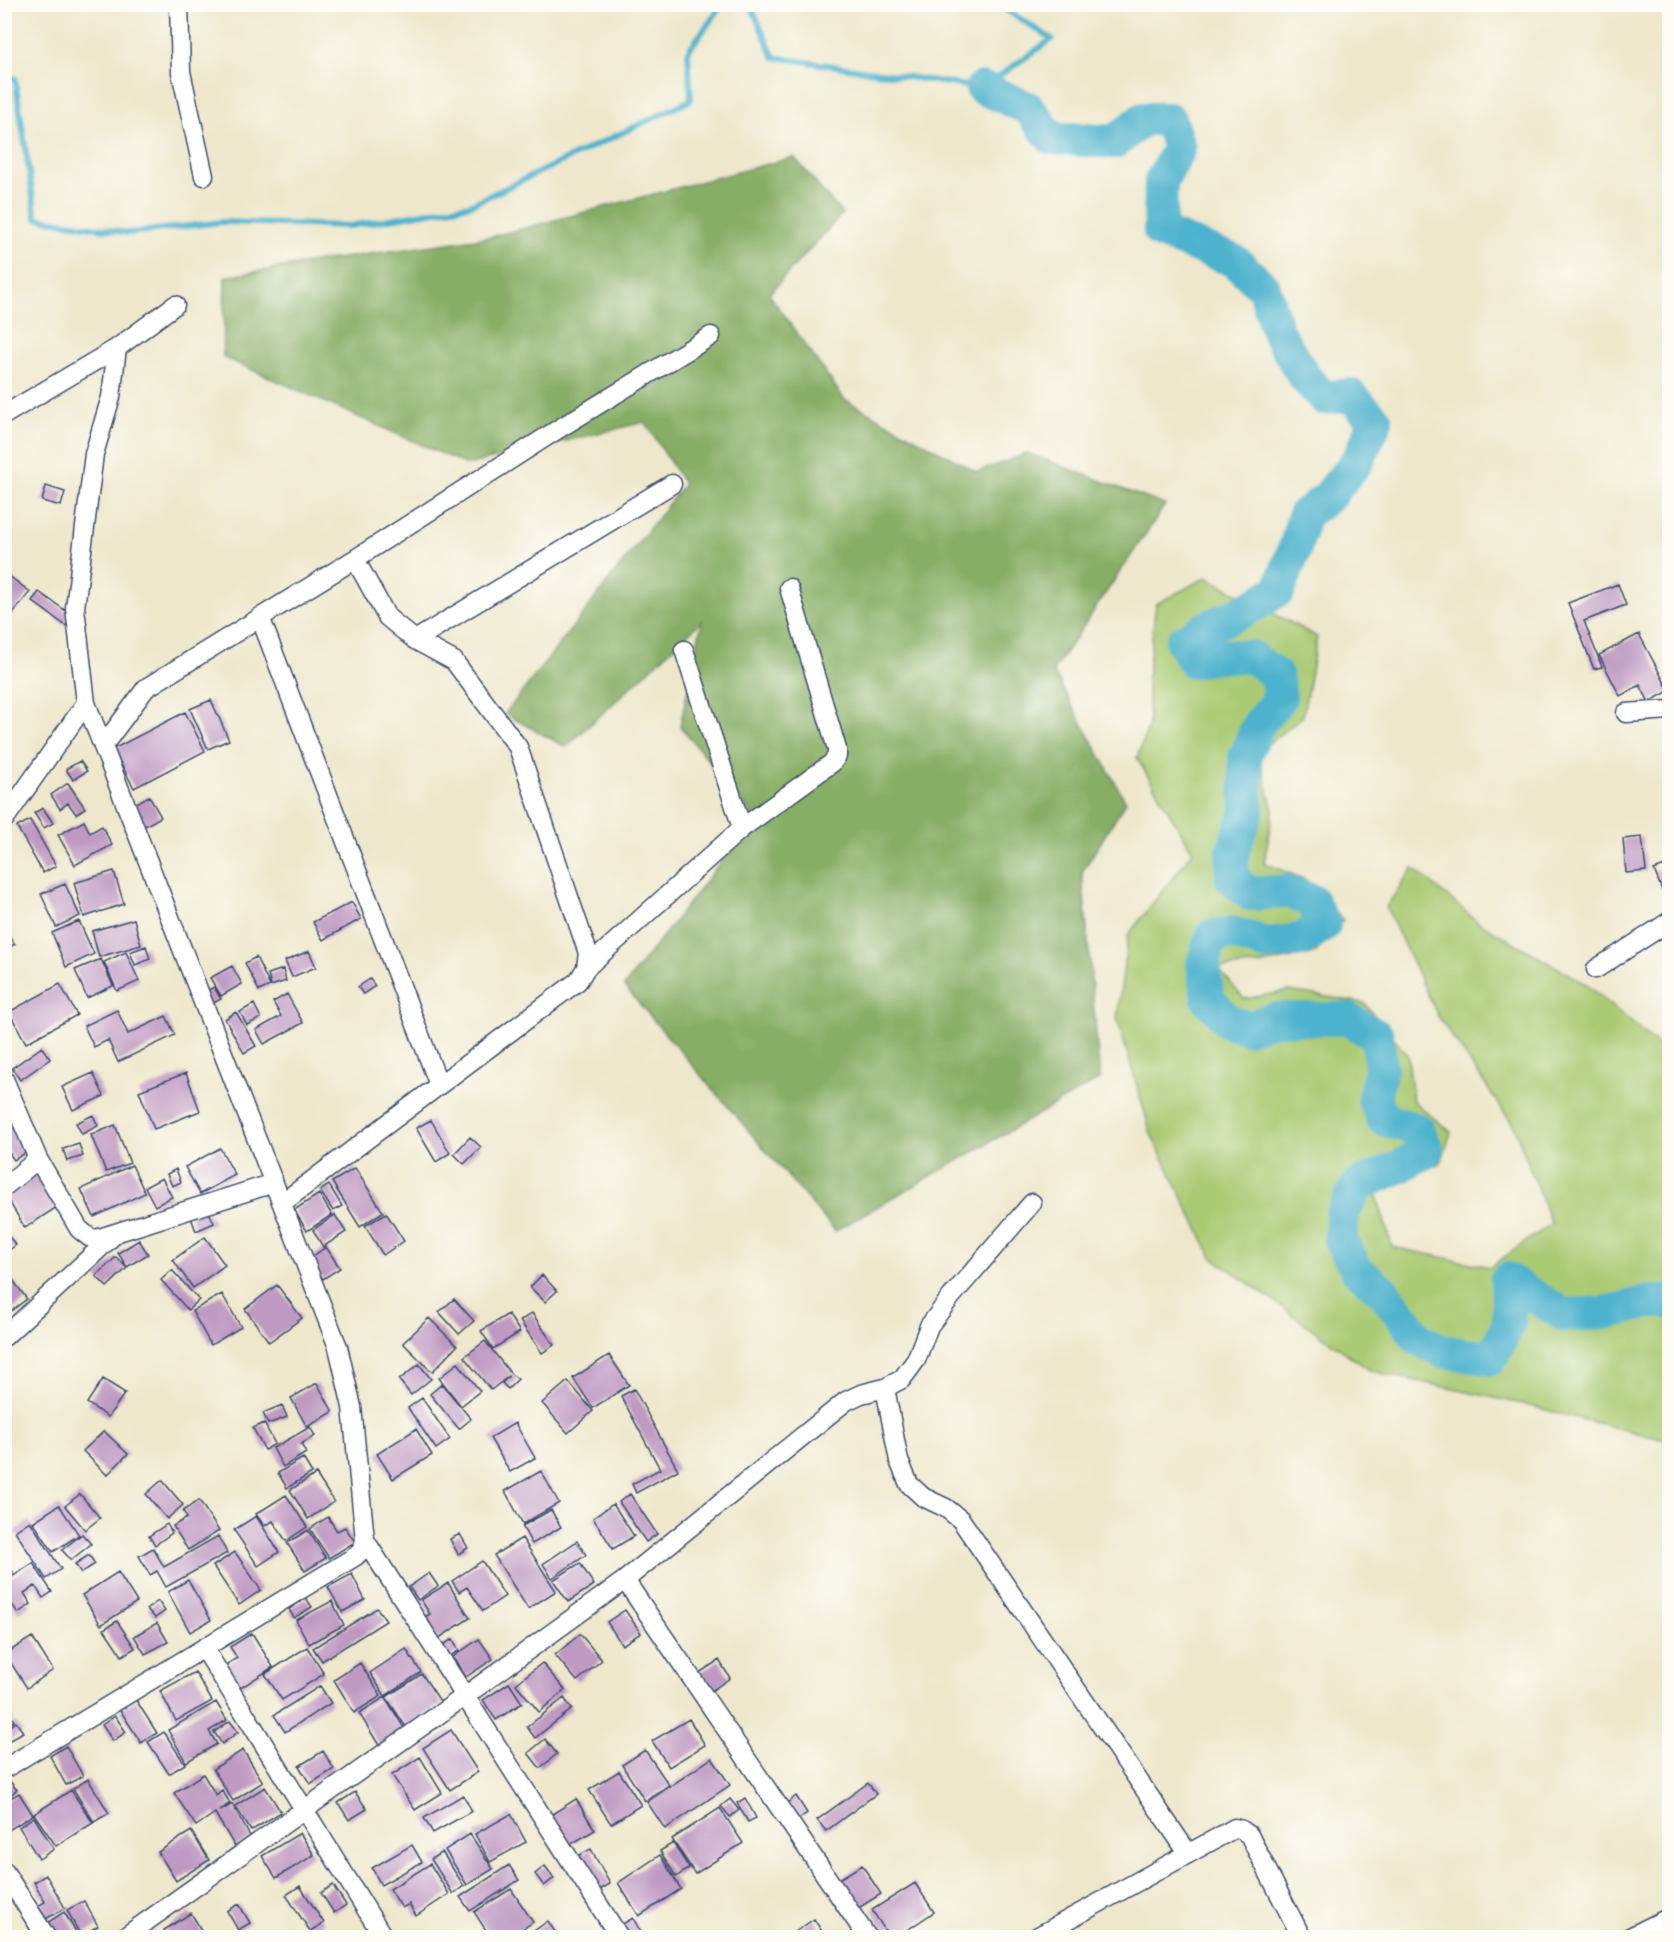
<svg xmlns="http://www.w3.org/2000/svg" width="1674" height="1942" font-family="'EB Garamond',serif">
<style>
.green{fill:#aaca73;stroke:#627c68;stroke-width:1.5}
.forest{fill:#87ae65;stroke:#516e62;stroke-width:1.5}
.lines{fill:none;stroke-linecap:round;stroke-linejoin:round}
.stream{stroke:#4eb2cd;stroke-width:6}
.river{stroke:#4eb2cd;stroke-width:34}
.building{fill:#be99c2}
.minor-casing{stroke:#3b4b6e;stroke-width:21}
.minor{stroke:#fff;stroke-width:18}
</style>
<rect width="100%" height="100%" fill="#fdfcf7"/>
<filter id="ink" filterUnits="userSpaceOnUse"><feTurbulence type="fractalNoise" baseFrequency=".0167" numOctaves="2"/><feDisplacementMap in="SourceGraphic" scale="12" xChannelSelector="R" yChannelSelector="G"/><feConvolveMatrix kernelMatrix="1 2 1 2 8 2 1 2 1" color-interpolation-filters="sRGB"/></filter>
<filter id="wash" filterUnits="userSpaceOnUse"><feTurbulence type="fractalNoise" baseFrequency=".008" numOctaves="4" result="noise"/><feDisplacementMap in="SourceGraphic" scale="24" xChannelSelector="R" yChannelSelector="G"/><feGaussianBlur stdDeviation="1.35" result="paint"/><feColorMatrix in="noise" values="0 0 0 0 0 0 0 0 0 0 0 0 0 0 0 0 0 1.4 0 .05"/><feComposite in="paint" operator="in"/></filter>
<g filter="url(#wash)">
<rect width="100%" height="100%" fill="#eee7cb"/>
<path class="green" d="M1207 577 1317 637 1303 716 1258 752 1273 810 1264 863 1306 880 1343 920 1315 953 1258 965 1218 968 1244 999 1289 991 1364 1003 1408 1056 1413 1101 1451 1132 1441 1163 1376 1193 1392 1247 1490 1267 1551 1224 1514 1126 1438 1016 1386 907 1413 868 1478 922 1586 984 1669 1054V1441L1522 1404 1371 1371 1212 1257 1151 1134 1117 1018 1128 935 1193 852 1137 758 1149 725 1147 679 1156 604Z"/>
<path class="forest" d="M794 157 842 214 769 294 844 399 977 472 1028 453 1165 505 1053 671 1126 802 1082 872 1100 1079 835 1231 624 986 755 818 680 726 702 621 566 747 505 714 684 484 645 422 467 465 223 357 225 277 313 262 490 237Z"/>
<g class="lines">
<path class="stream" d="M750 4 774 57 982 88 1052 39 997 4
M4 81 15 78 36 218 129 233 222 222 350 226 470 205 691 100 688 51 723 4"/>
<path class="river" d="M982 88 1028 108 1052 138 1115 142 1143 119H1169L1179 148 1161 181 1160 232 1235 261 1264 288 1277 331 1305 378 1324 398 1350 395 1376 421 1358 460 1328 497 1304 515 1296 545 1279 590 1246 610 1206 628 1182 642 1193 661 1222 656 1252 657 1276 675 1280 698 1259 723 1245 757 1247 813 1233 850 1232 879 1250 894 1287 891 1312 901 1324 925 1300 940 1267 944 1232 933 1212 936 1203 964 1208 999 1228 1021 1248 1028 1274 1019H1348L1377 1036 1381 1069 1374 1099 1383 1119 1418 1130 1427 1150 1401 1166 1358 1185 1343 1213 1340 1240 1358 1271 1383 1291 1419 1339 1442 1351 1491 1359 1509 1323 1507 1279 1564 1315 1605 1313 1649 1302H1670"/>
</g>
<g id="blocks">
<path class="building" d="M46 486 65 492 61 506 42 501Z
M4 572 30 592 11 616 4 611Z
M1618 584 1626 605 1584 621 1602 667 1594 669 1568 603Z
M39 592 73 616 66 626 32 601Z
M1639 634 1669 691 1649 702 1640 685 1620 696 1599 655Z
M211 700 229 740 208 749 190 709Z
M185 712 205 751 134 788 113 749Z
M80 761 87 771 73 780 66 769Z
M68 783 85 808 76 814 68 803 60 809 51 795Z
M149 796 161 817 143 827 131 806Z
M43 808 53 823 44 828 34 813Z
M30 820 56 866 43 873 17 827Z
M84 821 90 833 102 826 112 845 75 865 58 835Z
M1642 837 1646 871 1626 873 1623 839Z
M1670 864V887L1662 890 1654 870Z
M114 871 124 904 84 917 74 883Z
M65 884 80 916 56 927 41 894Z
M352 902 361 919 323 940 313 922Z
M134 919 141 945 99 957 92 931Z
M79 921 94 954 66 967 52 933Z
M4 928 15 944 4 951Z
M146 946 150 959 135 965 130 952Z
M309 951 316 967 292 977 285 961Z
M126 952 139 981 117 991 104 962Z
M256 957 270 986 259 991 245 963Z
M101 959 113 986 87 998 75 970Z
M232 966 242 984 221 996 210 978Z
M283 969 286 981 271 986 268 974Z
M370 979 375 986 363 994 358 987Z
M60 984 77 1015 26 1043 9 1012Z
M214 987 221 999 206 1007 199 995Z
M287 994 303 1023 264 1044 256 1030 281 1016 273 1002Z
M254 1004 261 1018 247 1025 240 1012Z
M117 1010 128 1034 166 1016 175 1035 118 1062 108 1040 94 1047 84 1026Z
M236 1012 256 1046 244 1053 225 1019Z
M42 1047 50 1059 20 1080 12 1068Z
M93 1073 104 1096 73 1110 62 1087Z
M186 1073 200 1111 154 1129 139 1091Z
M93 1115 98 1126 82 1134 76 1123Z
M431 1120 450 1153 436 1162 416 1128Z
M12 1125 29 1151 14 1160 4 1146V1130Z
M115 1125 130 1163 106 1172 91 1135Z
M470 1137 481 1147 464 1164 454 1154Z
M79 1144 83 1156 67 1161 63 1149Z
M220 1148 235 1175 200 1194 185 1167Z
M132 1165 145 1193 94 1217 81 1189Z
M355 1168 383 1212 360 1227 332 1182Z
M176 1169 181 1182 172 1186 167 1174Z
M35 1173 57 1207 25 1228 4 1193Z
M162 1178 172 1197 155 1206 145 1187Z
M329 1185 342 1206 333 1211 320 1191Z
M319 1194 332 1215 307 1231 294 1210Z
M207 1208 214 1223 196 1231 190 1215Z
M386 1213 404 1241 383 1255 365 1226Z
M335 1215 346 1232 323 1247 313 1230Z
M4 1231 16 1245 4 1254Z
M205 1237 225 1265 193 1288 173 1260Z
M139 1240 148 1254 127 1267 118 1253Z
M326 1247 340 1268 323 1279 309 1259Z
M116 1257 127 1268 107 1287 96 1276Z
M4 1268 27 1299 4 1316Z
M172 1270 199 1300 188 1310 161 1280Z
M542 1275 557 1291 545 1302 530 1287Z
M277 1285 302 1318 269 1342 245 1309Z
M222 1294 241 1327 211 1345 192 1311Z
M454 1299 474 1321 459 1334 439 1312Z
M532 1313 554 1345 542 1353 520 1321Z
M508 1314 520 1332 493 1349 481 1331Z
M429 1318 457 1346 432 1372 403 1343Z
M485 1341 511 1374 518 1379 508 1389 502 1383 509 1376 491 1390 464 1357Z
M609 1355 629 1385 593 1408 573 1378Z
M458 1363 480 1391 461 1406 439 1378Z
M419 1364 431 1379 411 1395 399 1380Z
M103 1379 125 1393 108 1417 87 1403Z
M568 1381 593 1411 568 1433 542 1403Z
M317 1383 333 1412 307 1427 291 1398Z
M442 1384 471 1419 459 1429 430 1394Z
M634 1389 678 1470 636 1493 632 1484 660 1469 621 1396Z
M422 1398 450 1439 436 1449 408 1408Z
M282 1405 287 1417 268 1424 263 1413Z
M264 1423 275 1444 265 1450 253 1428Z
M515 1423 535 1458 510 1472 490 1438Z
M310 1427 315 1436 301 1444 306 1453 283 1467 273 1448Z
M416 1429 432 1455 393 1479 377 1454Z
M104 1431 128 1454 107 1475 83 1451Z
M303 1458 312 1473 287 1488 278 1473Z
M541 1471 559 1503 523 1524 505 1491Z
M316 1474 334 1502 308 1519 290 1490Z
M162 1480 183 1505 167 1519 146 1494Z
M80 1494 100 1518 85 1530 65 1506Z
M630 1494 657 1534 646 1542 619 1502Z
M286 1495 307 1527 286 1541 273 1521 264 1526 256 1514Z
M199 1500 219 1531 188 1550 173 1526 187 1518 183 1511Z
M613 1504 634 1536 613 1549 593 1518Z
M59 1505 79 1535 53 1552 33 1522Z
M551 1510 561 1527 532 1544 522 1526Z
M256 1516 279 1552 258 1566 234 1530Z
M328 1517 337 1531 345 1527 355 1542 329 1558 310 1529Z
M30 1521 61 1569 46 1579 15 1531Z
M167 1524 172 1533 155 1545 149 1536Z
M308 1530 326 1558 305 1571 287 1543Z
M82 1534 91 1544 71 1560 62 1550Z
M460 1534 468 1548 458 1554 450 1539Z
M218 1536 227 1553 166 1587 157 1571 150 1575 139 1556 153 1548 164 1567Z
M522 1538 556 1591 528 1609 494 1555Z
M577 1541 586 1555 552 1578 543 1564Z
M235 1552 261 1590 239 1605 213 1566Z
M89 1555 95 1564 81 1573 75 1564Z
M4 1558 13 1572 4 1578Z
M482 1561 505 1596 483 1611 467 1587 459 1592 452 1581Z
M33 1563 52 1592 43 1598 35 1586 24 1593 31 1604 18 1613 4 1593V1582Z
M580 1563 594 1585 568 1602 553 1580Z
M118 1572 137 1602 101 1625 82 1595Z
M429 1573 438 1586 418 1600 409 1587Z
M352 1574 365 1600 342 1612 328 1587Z
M188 1580 211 1620 190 1632 168 1592Z
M448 1583 470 1618 433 1642 419 1621 430 1614 421 1600Z
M306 1598 312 1607 294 1618 289 1609Z
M158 1601 165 1611 155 1618 147 1609Z
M332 1601 344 1625 309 1644 296 1620Z
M377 1608 386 1621 322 1661 313 1648Z
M625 1610 641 1633 622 1645 607 1622Z
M117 1621 135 1648 122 1656 104 1629Z
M157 1623 168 1642 145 1654 134 1636Z
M252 1633 273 1667 239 1689 224 1666 237 1658 230 1647Z
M580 1634 602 1660 577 1681 555 1655Z
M32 1637 53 1670 27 1688 5 1654Z
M453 1639 459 1651 443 1660 436 1649Z
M479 1639 493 1659 466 1677 453 1657Z
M307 1647 324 1674 282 1700 265 1674Z
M406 1649 421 1672 385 1696 370 1673Z
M719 1660 730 1678 711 1691 699 1673Z
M360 1663 381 1696 354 1713 334 1680Z
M542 1663 565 1690 539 1712 516 1684Z
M195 1672 212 1701 176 1721 160 1691Z
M422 1674 442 1704 406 1727 386 1697Z
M509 1683 522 1703 496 1720 483 1700Z
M320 1686 331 1703 285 1732 274 1715Z
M385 1697 406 1731 380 1747 359 1713Z
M564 1698 572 1709 535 1738 527 1727Z
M136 1700 157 1733 141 1743 120 1710Z
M216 1702 227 1720 209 1731 217 1744 186 1762 168 1730Z
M4 1705 14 1721 4 1727Z
M115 1716 126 1732 113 1741 102 1725Z
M689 1719 705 1745 669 1767 652 1741Z
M230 1721 238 1732 222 1744 214 1732Z
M16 1722 23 1732 7 1742 4 1738V1730Z
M451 1730 478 1772 450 1790 423 1748Z
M164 1732 185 1764 169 1774 148 1742Z
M545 1739 557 1754 540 1768 528 1753Z
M66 1746 83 1776 66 1785 50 1756Z
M243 1750 263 1782 233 1801 213 1769Z
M645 1750 669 1785 645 1801 622 1765Z
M323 1751 334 1769 310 1784 299 1766Z
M420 1757 442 1793 415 1810 392 1775Z
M712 1758 730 1785 665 1829 647 1802Z
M619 1771 641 1805 611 1824 589 1790Z
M203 1774 216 1795 222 1790 230 1803 220 1811 232 1804 251 1838 235 1847 215 1813 196 1826 174 1793Z
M8 1779 17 1790 4 1800V1782Z
M88 1779 109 1813 94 1822 73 1789Z
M868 1783 876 1794 826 1831 817 1820Z
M265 1787 281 1812 251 1831 235 1806Z
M71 1790 93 1823 56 1846 34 1814Z
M355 1792 367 1809 349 1820 338 1803Z
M19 1793 33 1815 4 1833V1802Z
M463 1795 472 1811 433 1833 424 1818Z
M796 1796 807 1813 797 1820 786 1804Z
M745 1798 756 1818 748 1822 737 1803Z
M576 1799 595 1830 568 1846 549 1816Z
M730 1799 739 1810 730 1817 721 1806Z
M720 1808 743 1843 695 1874 672 1839Z
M511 1814 526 1842 490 1862 475 1834Z
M34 1817 54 1849 39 1859 19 1827Z
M191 1831 209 1860 176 1881 158 1852Z
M300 1833 314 1855 276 1878 262 1856Z
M470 1834 493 1869 467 1885 445 1850Z
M673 1843 689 1868 676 1877 660 1851Z
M412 1845 422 1862 381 1885 372 1868Z
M591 1849 610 1884 596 1892 577 1856Z
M442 1852 464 1886 453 1894 431 1859Z
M660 1855 681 1889 639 1916 618 1883Z
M430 1864 449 1894 416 1916 409 1904 402 1908 390 1889Z
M509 1865 519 1880 470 1911 460 1897Z
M862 1865 881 1894 857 1909 839 1879Z
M545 1866 554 1878 544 1886 535 1874Z
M46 1875 65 1908 44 1920 36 1907 45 1902 34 1882Z
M915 1883 934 1912 895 1938H890L872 1910Z
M333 1885 346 1905 334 1913 321 1893Z
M300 1886 324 1923 310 1931 286 1895Z
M511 1889 533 1922 509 1938H491L474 1912Z
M84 1901 98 1926 81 1936 67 1910Z
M239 1904 250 1923 238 1930 227 1911Z
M64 1912 80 1938H56L47 1923Z
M191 1913 206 1938H169L164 1930Z
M633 1918 644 1938H626L619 1926Z
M814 1919 826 1938H791L789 1936Z
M548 1921 557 1935 553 1938H524Z"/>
</g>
</g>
<g filter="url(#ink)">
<use href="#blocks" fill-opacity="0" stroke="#3b4b6e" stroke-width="1.5"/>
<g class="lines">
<g class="minor-casing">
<path id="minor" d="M179 4 181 72 204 176
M4 415 117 348
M355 559 560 428 711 336
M260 617 439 1085
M415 640 672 484
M684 650 742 828
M1626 713 1670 710
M103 746 146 688 355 559 387 617 415 640 454 661 518 747 588 953 586 968 578 981 282 1203
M4 820 86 703
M586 968 742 828 832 763 837 756V749L789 588
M1596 969 1670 921
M4 1079 38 1159 79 1229 89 1237 96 1239 274 1183
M4 1187 38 1159
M4 1337 113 1236
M885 1388 899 1461 909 1484 923 1497 946 1508 961 1520 1188 1853
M365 1540 620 1938
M625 1580 868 1938
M204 1648 384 1938
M4 1769 356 1556 362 1550 365 1540 352 1407 338 1347 86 703 75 608 94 454 111 397 117 348 175 305
M4 1871 47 1938
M123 1938 465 1696 625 1580 846 1401 861 1394 885 1388 902 1379 916 1360 929 1326 951 1297 1032 1203
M1035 1938 1235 1828 1242 1830 1249 1835 1302 1938
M1628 1938 1670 1917"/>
</g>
<use href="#minor" class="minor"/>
</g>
</g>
<rect width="1674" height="1942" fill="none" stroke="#fdfcf7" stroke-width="24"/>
</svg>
